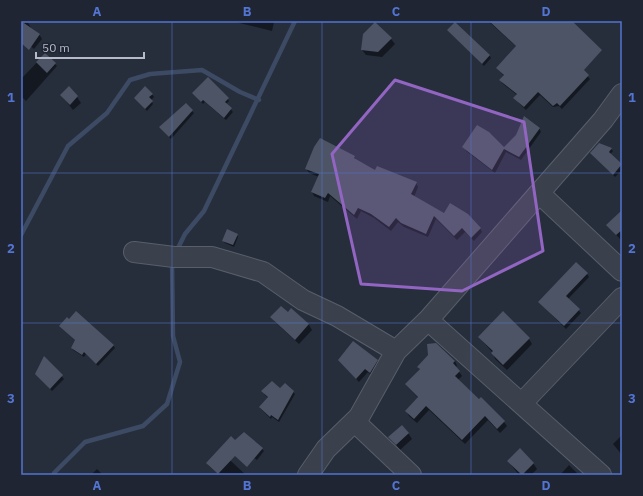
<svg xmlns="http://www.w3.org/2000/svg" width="643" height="496" font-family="'IBM Plex Sans',sans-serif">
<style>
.shadow{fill:#0007}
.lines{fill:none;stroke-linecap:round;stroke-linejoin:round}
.stream{stroke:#3d4a63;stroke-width:4.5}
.building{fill:#4d5465}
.minor-casing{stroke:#585e6a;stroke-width:22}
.minor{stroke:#3a404c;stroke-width:20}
.marked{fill:#9365c2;fill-opacity:0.2;stroke:#9365c2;stroke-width:3;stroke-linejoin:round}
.grid{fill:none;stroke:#5374d2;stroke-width:1;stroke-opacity:0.55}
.neatline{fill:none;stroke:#5374d2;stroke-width:1.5}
.grid-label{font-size:13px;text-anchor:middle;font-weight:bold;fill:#5374d2}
</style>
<rect width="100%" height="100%" fill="#262e3c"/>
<path class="shadow" d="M21 21H27L31 28 39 34 42 39 34 49 21 38Z
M231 21H273L274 22 272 31Z
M488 21H571L576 64 590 79 562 109 559 106 553 107 540 95 526 110 517 101 515 98 517 95 502 83 501 80 504 76 497 68 517 47Z
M448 30 489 55 491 58 484 66Z
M391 39 395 44 382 57 366 55 362 50Z
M45 54 57 66 26 101 21 96V75L23 77Z
M193 93 228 99 229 101 226 104 233 112 226 120 205 102 203 104Z
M152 94 154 97 151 100 153 104 147 111 135 98Z
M61 95 77 97 81 103 73 110Z
M192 111 194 113 171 139 160 127 169 118 170 120Z
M539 128 541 132 521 160 506 152 495 173 466 151 464 147 504 148Z
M611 149 613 151 610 154 622 166V170L615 177 591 153Z
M354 157 357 161 376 172 416 183 418 187 414 197 445 215 480 228 482 232 474 241 465 232 457 240 436 219 428 237 404 227 398 222 391 231 374 218 361 211 357 219 330 196 328 202 314 196 312 192 319 177 309 173 306 168Z
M622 210V241L607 225Z
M237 235 238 237 234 247 225 243 223 240Z
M587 274 589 277 568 299 581 313 566 329 539 302Z
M291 309 309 325 312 330 299 344 275 322 272 317 288 314Z
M60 326 113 345 115 348 98 366 86 354 84 357 73 350 72 348 76 341Z
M479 337 529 339 532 344 507 370 495 359 493 353Z
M44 358 64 379 52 391 36 374Z
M339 360 377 361 379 365 373 377 368 372 359 382Z
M455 361 457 366 456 367 462 376 458 380 504 422 507 426 500 433 488 420 465 444 429 410 417 423 409 416 407 412 419 399 406 385 420 369 419 367Z
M280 389 293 392 295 394 279 422 272 417 271 419 260 408 268 398 264 394Z
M408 433 412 439 400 450 390 437Z
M622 435V455L613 444Z
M236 445 262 449 264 451 257 460Z
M219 450 246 475H219L209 466 207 463Z
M508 461 533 463 537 469 531 475H519Z
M569 465 579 475H560Z
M97 469 103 475H91Z"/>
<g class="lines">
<path class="stream" d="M21 235 68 146 107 113 130 80 150 74 202 70 240 92 259 100
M176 252 185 234 204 211 295 21
M55 475 54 473 85 442 143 426 167 404 180 362 173 336 172 261"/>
</g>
<path class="building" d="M21 21 40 34 29 50 21 43Z
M489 21H572L602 50 584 70 589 75 560 106 557 103 553 106 538 92 524 107 513 98 517 94 499 80 504 75 496 68 516 46Z
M375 22 392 38 378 52 361 50 363 34Z
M455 22 490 55 482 64 447 30Z
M45 53 56 63 47 73 36 62Z
M208 77 229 98 225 102 232 108 224 118 203 100 201 102 192 93Z
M69 86 78 96 70 105 60 95Z
M145 86 153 94 149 97 153 101 145 109 134 98Z
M186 103 193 110 169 137 159 127Z
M524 116 540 128 519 157 504 149 492 170 462 147 477 125 489 132 504 147 516 135Z
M320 138 355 156 354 158 375 170 377 166 417 182 411 194 444 213 450 203 468 214 481 228 471 238 462 228 454 236 434 216 426 234 401 223 396 218 389 227 371 214 358 208 354 215 328 193 325 198 311 192 319 174 305 169 314 147Z
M599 143 612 148 609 152 622 164 613 175 590 153Z
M622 210V230L616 235 606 225Z
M227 229 238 234 233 245 222 241Z
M576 262 588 273 566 296 580 309 564 326 538 302Z
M281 306 288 312 291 308 309 324 295 340 270 317Z
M76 311 114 345 96 364 84 352 82 355 71 348 75 340 59 326 67 317 69 319Z
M503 311 530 338 503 365 491 353 493 351 478 337Z
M353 341 378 360 370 373 365 369 356 379 338 360Z
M436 343 455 361 453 363 460 371 455 376 479 399 481 397 505 421 497 429 485 416 462 440 426 406 414 419 405 411 418 397 405 384 420 369 417 367 428 355 427 344Z
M44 356 63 375 50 389 35 374Z
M272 381 280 388 285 383 294 391 278 420 271 415 270 417 259 407 268 397 261 391Z
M402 425 409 433 396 445 388 437Z
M244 432 263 448 247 467 235 456 218 474 206 463 231 436 235 440Z
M520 448 534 463 522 475 507 461Z"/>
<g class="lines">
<g class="minor-casing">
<path id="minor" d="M539 193 622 271
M134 252 174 257H212L263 272 303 300 337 316 396 351 359 417 326 449 308 475
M428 320 601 475
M396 351 428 320 603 120 622 94
M522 403 622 298
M355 422 411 475"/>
</g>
<use href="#minor" class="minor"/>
</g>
<path class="marked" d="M395 80 524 122 543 251 462 291 361 284 332 154Z"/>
<path class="grid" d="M172 21V475M322 21V475M471 21V475M21 173H622M21 323H622"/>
<rect width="643" height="496" fill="none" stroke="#1f2532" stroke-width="44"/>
<path d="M36 52v6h108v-6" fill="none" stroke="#b6bbc7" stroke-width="2"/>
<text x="42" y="52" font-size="12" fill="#b6bbc7" stroke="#1f2532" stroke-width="3" paint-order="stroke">50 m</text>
<rect x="22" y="22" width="599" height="452" class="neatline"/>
<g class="grid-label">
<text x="97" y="16">A</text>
<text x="247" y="16">B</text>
<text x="396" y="16">C</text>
<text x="546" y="16">D</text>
<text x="11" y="102">1</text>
<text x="632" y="102">1</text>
<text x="11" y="253">2</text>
<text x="632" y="253">2</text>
<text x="11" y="403">3</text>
<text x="632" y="403">3</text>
<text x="97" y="490">A</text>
<text x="247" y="490">B</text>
<text x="396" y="490">C</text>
<text x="546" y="490">D</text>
</g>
</svg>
